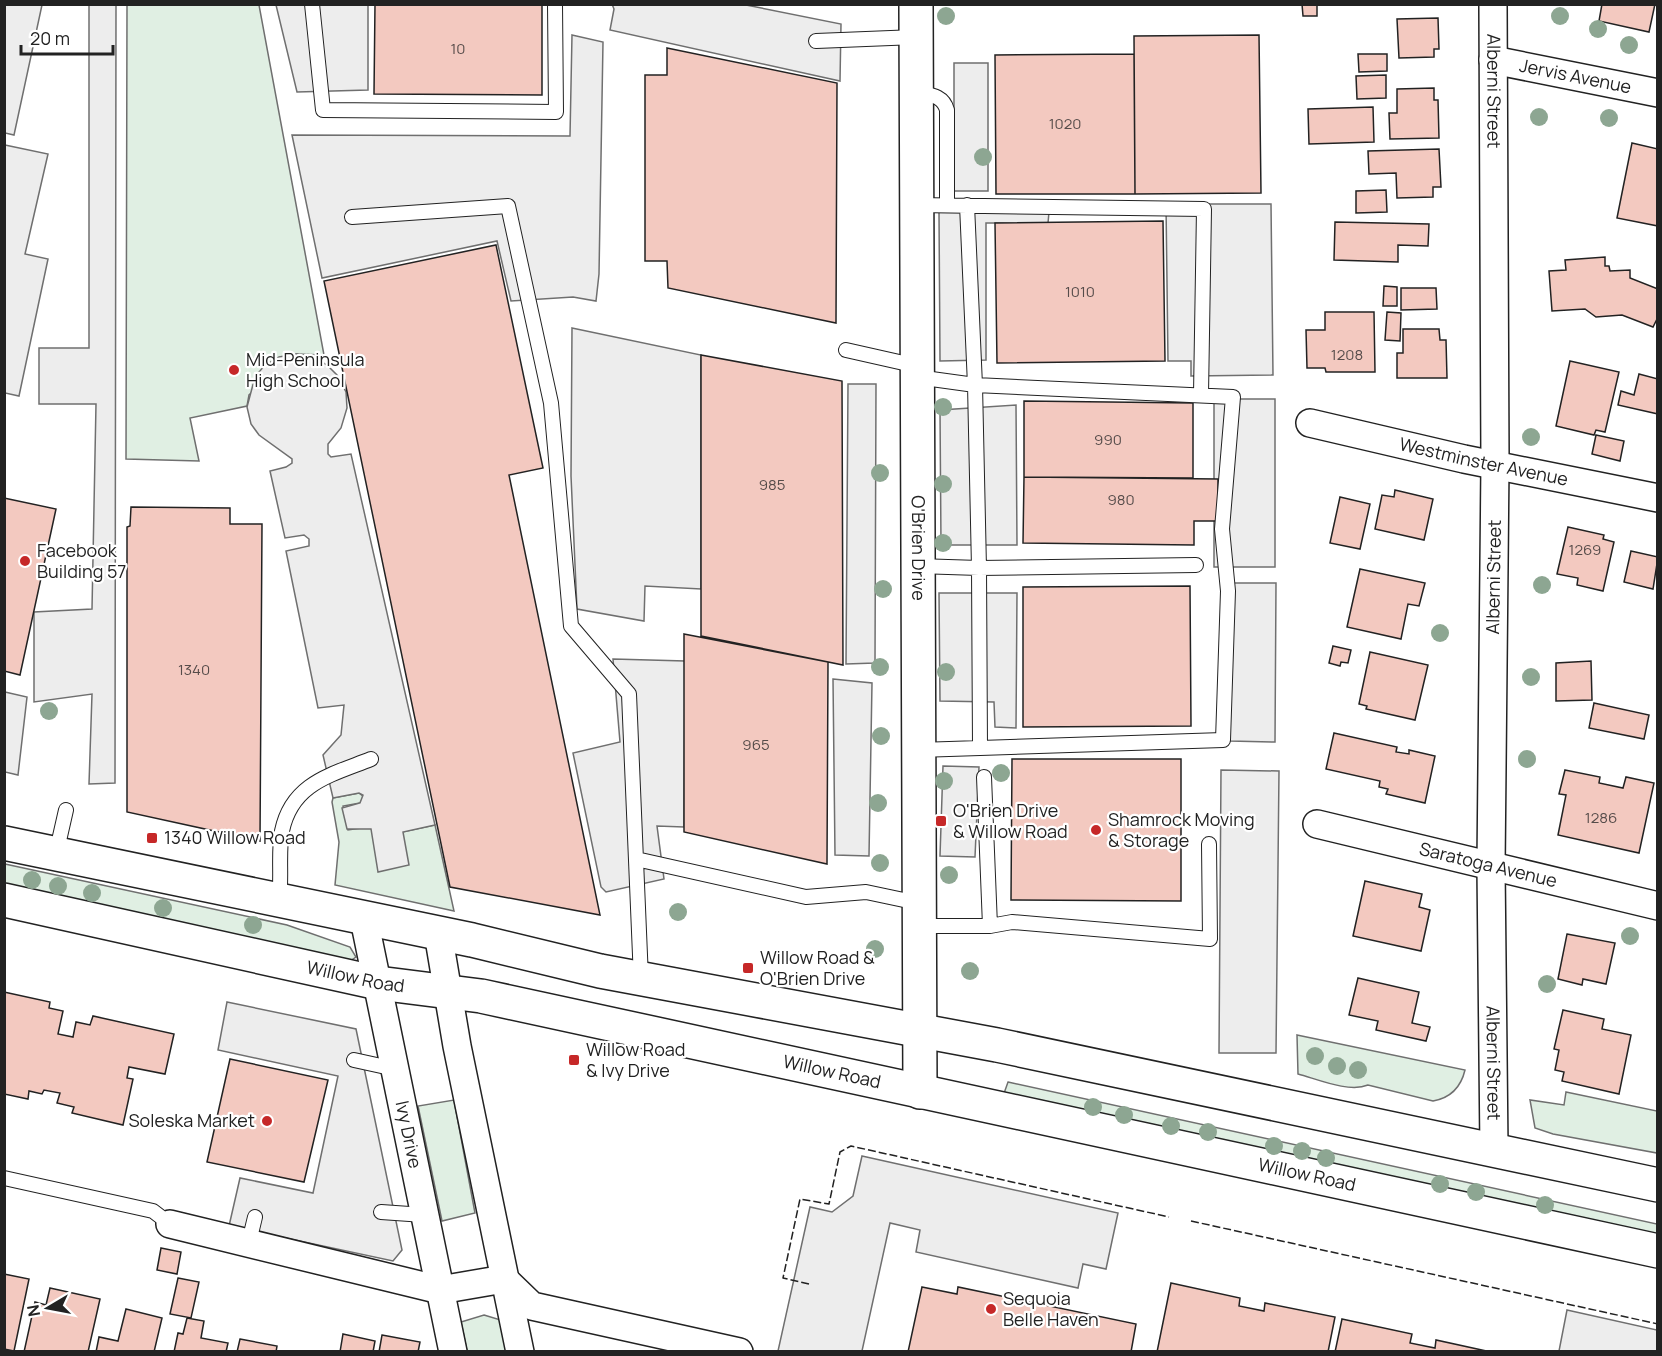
<svg xmlns="http://www.w3.org/2000/svg" width="1662" height="1356" font-family="Manrope,sans-serif">
<style>
.green{fill:#e0efe3;stroke:#6f6f6f;stroke-width:1.5}
.parking{fill:#ededed;stroke:#6f6f6f;stroke-width:1.5}
.building{fill:#f3c9c0;stroke:#222;stroke-width:1.5}
.lines{fill:none;stroke-linecap:round;stroke-linejoin:round}
.service-casing{stroke:#222;stroke-width:16}
.minor-casing{stroke:#222;stroke-width:30}
.tertiary-casing{stroke:#222;stroke-width:36}
.primary-casing{stroke:#222;stroke-width:36}
.service{stroke:#fff;stroke-width:14}
.minor{stroke:#fff;stroke-width:27}
.tertiary{stroke:#fff;stroke-width:33}
.primary{stroke:#fff;stroke-width:33}
.fence{stroke:#222;stroke-width:1.5;stroke-dasharray:8 3;stroke-linecap:butt}
.tree{fill:#8da692}
.poi-dot{fill:#c62828;stroke:#fff;stroke-width:2}
.labels{text-anchor:middle;stroke-width:4.5;stroke-linejoin:round;paint-order:stroke}
.number-label{font-size:15px;fill:#564c4a}
.street-label{font-size:18px;fill:#222;stroke:#fff}
.poi-label{font-size:18px;fill:#222;stroke:#fff;text-anchor:start}
</style>
<rect width="100%" height="100%" fill="#fff"/>
<path class="green" d="M127 5H259L324 355 296 354 249 395 247 406 190 418 199 461 126 459Z
M359 793 364 797 360 803 343 806 348 830 368 827 402 832 435 825 454 911 335 885 339 842 332 802 333 798Z
M5 864 287 925 350 947 356 957 350 961 5 885Z
M1297 1035 1465 1070C1461 1087 1450 1098 1433 1101L1368 1085C1349 1093 1317 1079 1298 1074Z
M1008 1082 1657 1224V1236L1002 1099Z
M1566 1092 1657 1111V1153L1553 1134 1535 1128 1530 1100 1564 1105Z
M454 1100 475 1213 442 1221 418 1106Z
M484 1315 504 1321 510 1351H467L461 1322Z"/>
<path class="parking" d="M5 4 42 5 14 135 5 133Z
M612 4 746 5 841 24 840 81 610 30 614 9Z
M89 5H116L115 783 89 784 92 694 34 702V612L92 609 96 404H39V348H89Z
M276 5H368V90L297 92Z
M572 35 603 42 599 274 596 301 573 297 511 301 497 241 322 278 292 135 570 136Z
M954 63H988V191H954Z
M5 145 48 154 25 254 48 259 19 396 5 393Z
M1166 204H1271L1273 375 1191 376V361H1168Z
M939 212H1049L1048 223H986V360L940 361Z
M572 328 701 355V589L645 586 644 621 577 609 571 476Z
M296 354 312 356 327 365 337 375 346 392 347 408 341 428 328 444V454L331 457 351 454 435 825 403 832 409 865 378 872 371 829H347L342 808 360 803 363 795 359 793 333 798 323 755 341 735 344 705 318 708 286 551 309 546V539L304 535 285 538 270 471 286 467 292 463V459L259 435 251 424 247 407 255 377 264 366 279 357Z
M848 384H876L875 663 846 664Z
M1214 399H1275V567H1214Z
M1016 405 1017 545H941L940 410Z
M1231 583H1276L1275 742 1230 741Z
M939 593H1017L1016 728 995 727 994 702 940 701Z
M613 659 685 661 684 827 657 826 664 879 606 892 601 887 573 753 620 742Z
M833 679 872 683 869 856 835 855Z
M5 692 27 697 18 775 5 772Z
M943 766 979 767 975 857 940 856Z
M1221 770 1279 771 1276 1053H1219Z
M227 1002 356 1029 402 1250 393 1261 229 1226 240 1178 313 1193 338 1076 218 1050Z
M862 1156 1118 1213 1106 1269 1083 1264 1078 1288 916 1252 920 1230 890 1223 862 1351H778L810 1207 832 1212 853 1196Z
M1567 1310 1657 1330V1351H1559Z"/>
<path class="building" d="M375 4H542V95L374 94Z
M1302 4H1317V16H1303Z
M1602 4H1655L1649 32 1599 21Z
M1438 18 1439 49H1434V57L1399 58 1397 19Z
M1259 35 1261 193 1135 194 1134 36Z
M667 48 837 83 836 323 668 288 667 261H645V75H667Z
M1134 54 1135 194H996L995 55Z
M1358 54H1387V71L1359 72Z
M1386 75V98L1357 99 1356 76Z
M1434 88V100H1438L1439 138 1390 139 1389 113H1397V89Z
M1373 107 1374 142 1309 144 1308 109Z
M1632 143 1658 149V226L1617 218Z
M1439 149 1441 187H1433V197L1397 198 1396 173 1369 174 1368 151Z
M1386 190 1387 212 1356 213V191Z
M1163 221 1165 361 997 363 995 223Z
M1335 222 1429 224 1428 246 1398 245V262L1334 260Z
M496 245 543 468 509 475 600 915 450 887 324 281Z
M1605 257V266H1609L1610 271 1630 270V278L1658 289V317L1653 327 1622 315 1596 317 1585 309 1552 311 1549 271 1566 270 1565 260Z
M1384 286 1397 287V306H1383Z
M1401 288H1436L1437 309 1401 310Z
M1325 312H1374L1375 372H1326L1325 368H1307L1306 330H1325Z
M1387 312 1401 313 1400 341 1385 340Z
M1403 329H1439L1440 340H1446L1447 378H1397V353H1403Z
M701 355 842 381 843 665 701 636Z
M1570 361 1619 372 1605 432 1596 430 1594 435 1556 426Z
M1639 374 1658 379V414L1618 405 1621 391 1634 395Z
M1024 401 1193 403V478L1024 477Z
M1596 435 1624 441 1620 461 1592 454Z
M1024 477 1218 479V521H1194V545L1023 543Z
M1395 490 1433 499 1424 540 1375 529 1382 495 1394 497Z
M1340 497 1370 504 1360 549 1330 543Z
M4 498 56 509 20 675 4 671Z
M131 507 230 508V524H262L260 841 127 812V527L130 526Z
M1568 527 1604 535 1603 539 1614 542 1603 591 1577 585 1578 578 1557 574Z
M1631 551 1658 557 1653 589 1624 582Z
M1360 569 1425 583 1419 606 1408 604 1401 639 1347 627Z
M1190 586 1191 726 1023 727V587Z
M684 634 828 662 827 864 684 832Z
M1333 646 1351 650 1348 663 1341 662 1340 666 1329 663Z
M1370 652 1428 665 1415 720 1366 709 1367 706 1359 704Z
M1591 661 1592 700 1556 701V663Z
M1594 703 1649 715 1644 739 1589 728Z
M1334 733 1397 747 1396 752 1409 754V750L1435 756 1425 803 1386 794 1388 789 1379 787 1380 781 1326 769Z
M1012 759H1181V901L1011 900Z
M1565 770 1600 777 1599 783 1623 788 1626 777 1654 783 1639 853 1558 835 1566 795 1559 794Z
M1365 881 1422 894 1419 907 1430 910 1421 951 1353 936Z
M1567 934 1615 943 1606 984 1583 979 1582 985 1558 979Z
M1358 978 1419 992 1412 1023 1430 1027 1426 1041 1376 1030 1378 1021 1349 1015Z
M4 992 50 1002 49 1008 63 1011 58 1034 73 1037 76 1022 90 1025 93 1016 174 1034 165 1074 129 1067 127 1078 133 1079 123 1125 72 1113 74 1107 57 1103 60 1093 44 1090 42 1094 29 1091 28 1099 4 1094Z
M1563 1010 1604 1019 1602 1029 1631 1035 1619 1094 1562 1081 1564 1072 1555 1070 1559 1050 1554 1049Z
M230 1059 328 1080 304 1182 207 1162Z
M161 1248 181 1252 177 1274 157 1270Z
M4 1274 29 1279 14 1351 4 1349Z
M178 1278 199 1282 191 1318 170 1314Z
M1171 1283 1240 1298 1239 1306 1264 1311 1265 1303 1335 1317 1328 1352H1157Z
M922 1287 957 1294 958 1287 1136 1324 1131 1352H908Z
M50 1288 100 1299 88 1352H24L35 1302 46 1305Z
M126 1309 162 1318 154 1352H96L99 1337 118 1341Z
M187 1318 204 1321 201 1338 228 1343 226 1352H174L178 1333 183 1334Z
M1342 1319 1412 1334 1410 1343 1435 1348 1436 1340 1491 1352H1335Z
M343 1334 375 1341 373 1352H340Z
M382 1335 420 1342 418 1352H379Z
M240 1339 277 1346 276 1352H237Z"/>
<g class="lines">
<g class="service-casing">
<path id="service" d="M312 4 323 110 556 112 555 4
M816 41 916 37
M916 92C930 95 943 95 947 110V205
M916 205 1204 209 1201 395
M352 217 508 206 551 403 571 626 629 694 641 979
M846 350 917 366
M917 377 975 385 967 205
M917 566 979 568 975 385 1233 397 1222 529 1228 591 1223 740 980 748
M918 750 980 748 979 568 1196 565
M56 854 66 810
M636 859 806 897 866 892 918 903
M279 900C282 878 278 852 282 831 292 783 331 775 371 759
M920 926H990L984 777
M990 926 1012 922 1210 939 1209 844
M354 1060 395 1069
M4 1178 153 1211 170 1224
M381 1212 424 1215
M249 1242 255 1217"/>
</g>
<g class="minor-casing">
<g id="minor">
<path id="s1" d="M1493 4 1495 464 1491 867 1494 1149"/>
<path id="s2" d="M1493 60 1658 93"/>
<path id="s3" d="M1310 423 1464 459 1658 498"/>
<path id="s4" d="M1317 824 1658 906"/>
<path id="s5" d="M364 919 453 1352"/>
<path d="M438 933 457 1046 520 1352"/>
<path d="M170 1224 440 1290 504 1279 532 1306 739 1352"/>
</g>
</g>
<g class="tertiary-casing">
<g id="tertiary">
<path id="s6" d="M916 4 920 1092"/>
</g>
</g>
<g class="primary-casing">
<g id="primary">
<path d="M4 843 472 940 600 971 997 1045 1658 1185"/>
<path id="s7" d="M4 900 378 983 481 996 1658 1251"/>
</g>
</g>
<use href="#service" class="service"/>
<use href="#minor" class="minor"/>
<use href="#tertiary" class="tertiary"/>
<use href="#primary" class="primary"/>
<path class="fence" d="M1191 1221 1658 1324
M809 1284 783 1278 800 1199 829 1204 840 1152 851 1146 1169 1217"/>
</g>
<g class="tree">
<circle cx="946" cy="16" r="9"/>
<circle cx="1560" cy="16" r="9"/>
<circle cx="1598" cy="29" r="9"/>
<circle cx="1629" cy="45" r="9"/>
<circle cx="1539" cy="117" r="9"/>
<circle cx="1609" cy="118" r="9"/>
<circle cx="983" cy="157" r="9"/>
<circle cx="943" cy="407" r="9"/>
<circle cx="1531" cy="437" r="9"/>
<circle cx="880" cy="473" r="9"/>
<circle cx="943" cy="484" r="9"/>
<circle cx="943" cy="543" r="9"/>
<circle cx="1542" cy="585" r="9"/>
<circle cx="883" cy="589" r="9"/>
<circle cx="1440" cy="633" r="9"/>
<circle cx="880" cy="667" r="9"/>
<circle cx="946" cy="672" r="9"/>
<circle cx="1531" cy="677" r="9"/>
<circle cx="49" cy="711" r="9"/>
<circle cx="881" cy="736" r="9"/>
<circle cx="1527" cy="759" r="9"/>
<circle cx="1001" cy="773" r="9"/>
<circle cx="944" cy="781" r="9"/>
<circle cx="878" cy="803" r="9"/>
<circle cx="880" cy="863" r="9"/>
<circle cx="949" cy="875" r="9"/>
<circle cx="32" cy="880" r="9"/>
<circle cx="58" cy="886" r="9"/>
<circle cx="92" cy="893" r="9"/>
<circle cx="163" cy="908" r="9"/>
<circle cx="678" cy="912" r="9"/>
<circle cx="253" cy="925" r="9"/>
<circle cx="1630" cy="936" r="9"/>
<circle cx="875" cy="949" r="9"/>
<circle cx="970" cy="971" r="9"/>
<circle cx="1547" cy="984" r="9"/>
<circle cx="1315" cy="1056" r="9"/>
<circle cx="1337" cy="1066" r="9"/>
<circle cx="1358" cy="1070" r="9"/>
<circle cx="1093" cy="1107" r="9"/>
<circle cx="1124" cy="1115" r="9"/>
<circle cx="1171" cy="1126" r="9"/>
<circle cx="1208" cy="1132" r="9"/>
<circle cx="1274" cy="1146" r="9"/>
<circle cx="1302" cy="1151" r="9"/>
<circle cx="1326" cy="1158" r="9"/>
<circle cx="1440" cy="1184" r="9"/>
<circle cx="1476" cy="1192" r="9"/>
<circle cx="1545" cy="1205" r="9"/>
</g>
<g class="poi-dot">
<circle cx="234" cy="370" r="6"/>
<circle cx="25" cy="561" r="6"/>
<rect x="935" y="815" width="12" height="12" rx="3"/>
<circle cx="1096" cy="830" r="6"/>
<rect x="146" y="832" width="12" height="12" rx="3"/>
<rect x="742" y="962" width="12" height="12" rx="3"/>
<rect x="568" y="1054" width="12" height="12" rx="3"/>
<circle cx="267" cy="1121" r="6"/>
<circle cx="991" cy="1309" r="6"/>
</g>
<g class="labels">
<g class="number-label">
<text x="458" y="54">10</text>
<text x="1065" y="129">1020</text>
<text x="1080" y="297">1010</text>
<text x="1347" y="360">1208</text>
<text x="1108" y="445">990</text>
<text x="772" y="490">985</text>
<text x="1121" y="505">980</text>
<text x="1585" y="555">1269</text>
<text x="194" y="675">1340</text>
<text x="756" y="750">965</text>
<text x="1601" y="823">1286</text>
</g>
<g class="street-label">
<text dy="6" stroke="none"><textPath href="#s2" startOffset="84">Jervis Avenue</textPath></text>
<text dy="6" stroke="none"><textPath href="#s1" startOffset="87">Alberni Street</textPath></text>
<text dy="6" stroke="none"><textPath href="#s3" startOffset="178">Westminster Avenue</textPath></text>
<text dy="6" stroke="none"><textPath href="#s6" startOffset="544">O'Brien Drive</textPath></text>
<text transform="translate(1494 577) rotate(-89)" y="6">Alberni Street</text>
<text dy="6" stroke="none"><textPath href="#s4" startOffset="176">Saratoga Avenue</textPath></text>
<text dy="6" stroke="none"><textPath href="#s7" startOffset="360">Willow Road</textPath></text>
<text dy="6" stroke="none"><textPath href="#s1" startOffset="1059">Alberni Street</textPath></text>
<text dy="6" stroke="none"><textPath href="#s7" startOffset="846">Willow Road</textPath></text>
<text dy="6" stroke="none"><textPath href="#s5" startOffset="220">Ivy Drive</textPath></text>
<text dy="6" stroke="none"><textPath href="#s7" startOffset="1332">Willow Road</textPath></text>
</g>
<g class="poi-label">
<text x="246" y="366">Mid-Peninsula<tspan x="246" dy="21">High School</tspan></text>
<text x="37" y="557">Facebook<tspan x="37" dy="21">Building 57</tspan></text>
<text x="953" y="817">O'Brien Drive<tspan x="953" dy="21">&amp; Willow Road</tspan></text>
<text x="1108" y="826">Shamrock Moving<tspan x="1108" dy="21">&amp; Storage</tspan></text>
<text x="164" y="844">1340 Willow Road</text>
<text x="760" y="964">Willow Road &amp;<tspan x="760" dy="21">O'Brien Drive</tspan></text>
<text x="586" y="1056">Willow Road<tspan x="586" dy="21">&amp; Ivy Drive</tspan></text>
<text x="255" y="1127" text-anchor="end">Soleska Market</text>
<text x="1003" y="1305">Sequoia<tspan x="1003" dy="21">Belle Haven</tspan></text>
</g>
</g>
<rect width="1662" height="1356" fill="none" stroke="#222222" stroke-width="12"/>
<g transform="translate(48 1308) rotate(260)" stroke="#ffffff" stroke-width="4.5" paint-order="stroke">
<path d="M0-4.5L10 22L0 15L-10 22Z" fill="#222222"/>
<text y="-9" font-size="16" font-weight="bold" text-anchor="middle" fill="#222222">N</text>
</g>
<path d="M21 45v9h92v-9" fill="none" stroke="#222222" stroke-width="3"/>
<text x="30" y="45" font-size="18" fill="#222222" stroke="#ffffff" stroke-width="4.5" paint-order="stroke">20 m</text>
</svg>
